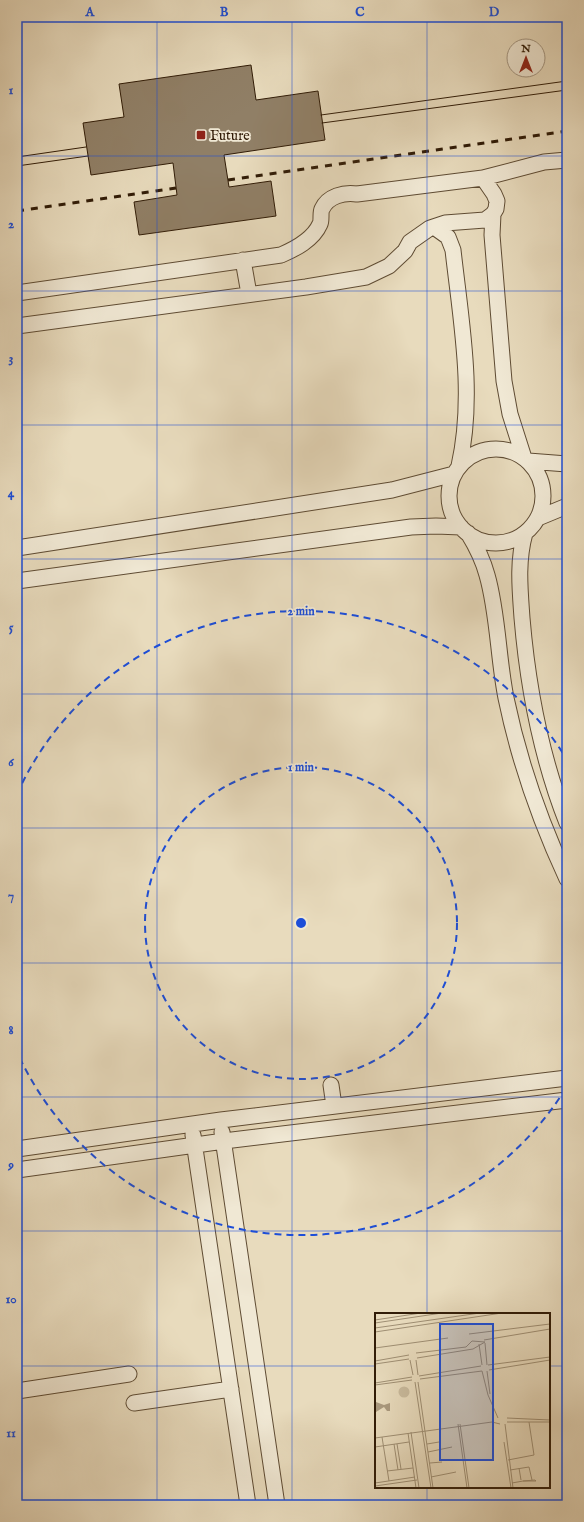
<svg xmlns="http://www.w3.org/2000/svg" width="584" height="1522" font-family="'IM FELL English',serif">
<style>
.building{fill:#907f66;stroke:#311c07}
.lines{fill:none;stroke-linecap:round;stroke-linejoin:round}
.minor-casing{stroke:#5f4c34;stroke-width:17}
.minor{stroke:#f0e8d4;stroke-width:15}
.tram{stroke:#311c07;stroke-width:1}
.rail{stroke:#311c07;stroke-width:3;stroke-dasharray:7 7;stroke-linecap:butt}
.grid{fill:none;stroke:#1d4ed8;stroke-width:1;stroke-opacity:0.55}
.ring{fill:none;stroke:#1d4ed8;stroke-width:2;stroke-dasharray:7 5}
.poi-dot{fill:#8f2418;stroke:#f0e8d4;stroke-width:1.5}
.labels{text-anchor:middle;stroke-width:3.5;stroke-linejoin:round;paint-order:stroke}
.poi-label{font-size:14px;fill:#311c07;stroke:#f0e8d4;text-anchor:start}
.inset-road{fill:none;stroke:#9f8f74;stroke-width:1}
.view{fill:#1d4ed8;fill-opacity:0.15;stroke:#1d4ed8;stroke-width:2}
.inset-edge{fill:none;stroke:#311c07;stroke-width:2}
.centre{fill:#1d4ed8;stroke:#f0e8d4;stroke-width:2}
.ring-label{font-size:12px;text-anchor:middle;font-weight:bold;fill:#1d4ed8;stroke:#f0e8d4;stroke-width:3.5;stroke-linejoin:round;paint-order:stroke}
.neatline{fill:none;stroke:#1d4ed8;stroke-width:1.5}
.grid-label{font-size:13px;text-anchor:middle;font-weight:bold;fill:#1d4ed8}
</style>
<rect width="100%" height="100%" fill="#e8dbbd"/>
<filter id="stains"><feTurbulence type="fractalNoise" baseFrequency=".005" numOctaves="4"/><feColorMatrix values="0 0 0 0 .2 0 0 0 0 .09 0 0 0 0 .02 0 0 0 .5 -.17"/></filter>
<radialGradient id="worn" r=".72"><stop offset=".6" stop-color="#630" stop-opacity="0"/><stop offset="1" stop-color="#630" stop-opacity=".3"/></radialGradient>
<path class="building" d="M251 65 256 100 318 91 325 140 224 155 229 187 271 181 276 216 139 235 134 202 177 195 173 163 91 175 83 123 124 117 119 84Z"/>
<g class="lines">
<g class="minor-casing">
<path id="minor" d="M483 178 544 162 567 160
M493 214 492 235 504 381 510 414 524 458
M434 227 448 237 453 250C461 322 475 395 459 466
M243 260 249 294
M17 293 281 255C295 249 313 240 320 224 322 220 320 213 322 209 328 196 344 192 357 194L483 178 494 194 497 201 496 209 493 214 485 220 445 223 430 228 410 242 405 251 389 266 366 277 306 287 17 326
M449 496a47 47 0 1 1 94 0a47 47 0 1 1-94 0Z
M528 461 567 464
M538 518 567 506
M468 533C476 546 483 560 487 575 498 613 498 658 506 698 519 761 540 821 567 879
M525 533C517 562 520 589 522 618 528 689 541 757 567 823
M17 548 392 490 454 474
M17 581 411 527 436 526 461 527
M331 1085 334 1106
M222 1132 277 1505
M193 1135 248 1505
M17 1149 221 1120 567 1078
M17 1170 224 1141 567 1100
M17 1391 129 1374
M134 1403 231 1389"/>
</g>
<use href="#minor" class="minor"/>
<path class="tram" d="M321 115 567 81
M322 123 567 90
M17 157 86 147
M17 166 88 156"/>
<path class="rail" d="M228 180 567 131
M17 211 176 188"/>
</g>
<path class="grid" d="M157 17V1505M292 17V1505M427 17V1314M17 156H567M17 291H567M17 425H567M17 559H567M17 694H567M17 828H567M17 963H567M17 1097H567M17 1231H567M17 1366H376M549 1366H567M427 1487V1505"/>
<g class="ring">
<circle cx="301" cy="923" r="156"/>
<path d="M566 1088A312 312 0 0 1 17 1052M17 794A312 312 0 0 1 566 758"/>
</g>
<rect class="poi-dot" x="196" y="130" width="10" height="10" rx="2"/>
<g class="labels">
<g class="poi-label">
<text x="210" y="140">Future</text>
</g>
</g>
<g transform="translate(375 1313)">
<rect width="175" height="175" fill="#e8dbbd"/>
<path d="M23.5 79a5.5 5.5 0 1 1 11 0a5.5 5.5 0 1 1-11 0Z" fill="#c9bb9e"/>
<path d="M1 89 9 92 15 90V98H12L9 94 1 99Z" fill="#aa9a7f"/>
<path class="inset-road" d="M0 7 46 0M0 10 67 0M0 15 105 0M0 19 127 0M94 21 175 11M109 27 175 16M110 30 112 52M104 31 107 52M0 35 73 25M41 40 91 34 97 28 110 29 98 36 42 45M35 47 38 62M41 47 43 62M0 48 34 42M0 51 34 46M113 52 175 44M114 57 175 47M107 58 113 82 123 105M112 58 115 81M44 63 106 53M45 66 107 58M40 69 56 175M43 69 58 175M0 70 37 64M0 72 37 67M132 105 175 107M132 109H175M83 111 92 175M85 111 94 175M130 111 138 175M36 119 44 175M33 120 41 175M7 124 14 168M0 125 117 109 125 111M129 129 136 175M19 131 23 157M22 131 26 156M52 131 64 129M0 134 34 129M53 139 77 134M133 147 159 142 154 109M55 150 67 149M144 155 146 167M135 157 154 154 157 167M12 158 38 155M56 164 81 159M0 170 40 164M137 170 148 168 160 167 161 168H148M0 173 42 167"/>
<path class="view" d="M65 11H118V147H65Z"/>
<rect width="175" height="175" class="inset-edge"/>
</g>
<circle cx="301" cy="923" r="6" class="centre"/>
<g class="ring-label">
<text x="301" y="615">2 min</text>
<text x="301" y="771">1 min</text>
</g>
<rect width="584" height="1522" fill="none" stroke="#e8dbbd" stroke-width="44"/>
<g transform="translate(526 58)"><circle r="19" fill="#f0e8d4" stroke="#a49682"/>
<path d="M0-3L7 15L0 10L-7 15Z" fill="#8f2418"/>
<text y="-6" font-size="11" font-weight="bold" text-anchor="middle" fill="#311c07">N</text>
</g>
<rect x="22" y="22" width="540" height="1478" class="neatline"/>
<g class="grid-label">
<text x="90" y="16">A</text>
<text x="224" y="16">B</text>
<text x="360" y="16">C</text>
<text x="494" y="16">D</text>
<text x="11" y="94">1</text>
<text x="11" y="228">2</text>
<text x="11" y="362">3</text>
<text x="11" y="497">4</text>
<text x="11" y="631">5</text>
<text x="11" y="766">6</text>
<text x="11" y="900">7</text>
<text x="11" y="1034">8</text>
<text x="11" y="1169">9</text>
<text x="11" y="1303">10</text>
<text x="11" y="1437">11</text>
</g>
<rect width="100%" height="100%" filter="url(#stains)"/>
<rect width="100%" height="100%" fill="url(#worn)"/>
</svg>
